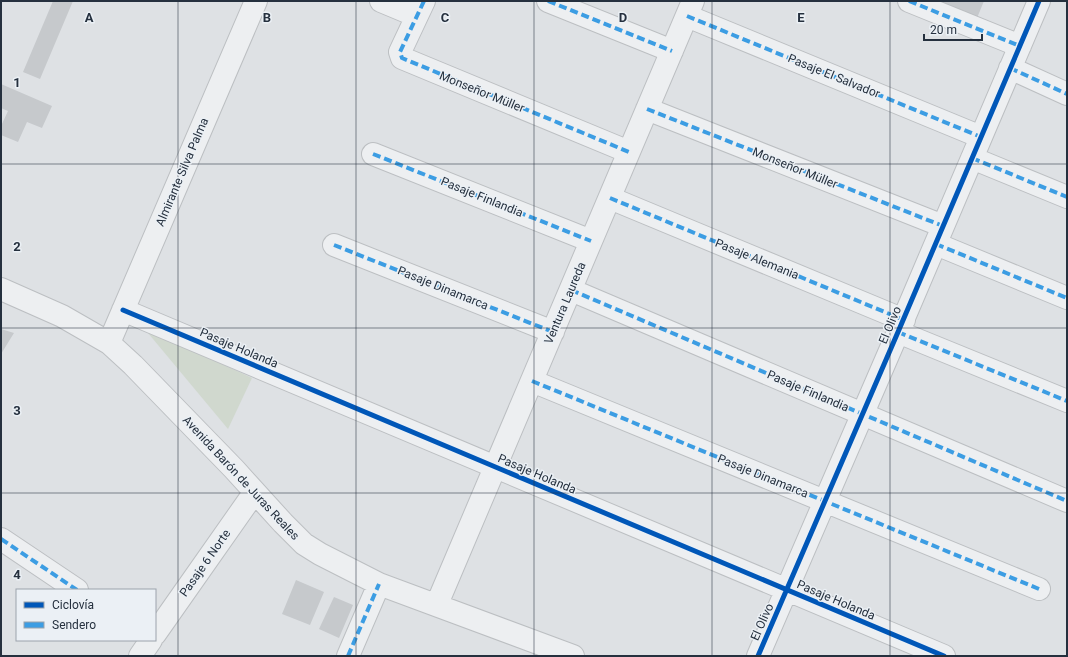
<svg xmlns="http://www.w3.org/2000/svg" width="1068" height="657" font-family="Roboto,sans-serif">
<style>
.green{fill:#d0d8ce}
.building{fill:#c6c9cc}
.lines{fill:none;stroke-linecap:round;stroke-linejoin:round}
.minor-casing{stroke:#bcbfc2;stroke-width:24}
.minor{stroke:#edeff1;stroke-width:22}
.quiet{stroke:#3c9de3;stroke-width:4;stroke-dasharray:8 4;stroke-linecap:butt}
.cycleway-casing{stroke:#ebf0f5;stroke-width:8}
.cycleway{stroke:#0057b8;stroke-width:5}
.grid{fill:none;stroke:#25303e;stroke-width:1;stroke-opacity:0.55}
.labels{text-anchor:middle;stroke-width:3;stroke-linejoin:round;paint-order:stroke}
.street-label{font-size:12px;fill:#25303e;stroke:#ebf0f5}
.grid-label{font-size:13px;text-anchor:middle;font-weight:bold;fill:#25303e;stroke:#ebf0f5;stroke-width:3;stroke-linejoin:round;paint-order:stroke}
</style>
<rect width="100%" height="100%" fill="#dee1e4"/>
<path class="green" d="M143 327 252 378 228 429Z"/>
<path class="building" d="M53 1H73L40 79 23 72Z
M938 1H984L977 18Z
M1 84 52 106 42 128 27 122 18 142 1 135V126L8 111 1 108Z
M1 329 14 333 1 354Z
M296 580 324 592 310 625 282 614Z
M334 597 353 605 339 638 319 629Z"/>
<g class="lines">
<g class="minor-casing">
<path id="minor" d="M381 1 417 16
M424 1 400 52 402 58 629 152
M548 1 672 51
M909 1 1020 46
M687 16 981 137
M1010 68 1067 94
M647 109 943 226
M373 154 591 241
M972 158 1067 197
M610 198 904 320
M936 244 1067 298
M334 245 553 332
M1 289 62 316 109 343 133 365 234 469 283 523 304 544 320 554 379 584 573 656
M571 290 1067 501
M123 310 944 656
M898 332 1067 401
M109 343 256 1
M532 381 1039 589
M1 539 77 590
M437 604 693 1
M155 634 254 493
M140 656 151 640
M348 656 379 584
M758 656 898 332 1039 1"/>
</g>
<use href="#minor" class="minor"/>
<path class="quiet" d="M424 1 400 52 402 58 629 152
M548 1 672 51
M909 1 1020 46
M687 16 981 137
M1010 68 1067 94
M647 109 943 226
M373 154 591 241
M972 158 1067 197
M610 198 904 320
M936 244 1067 298
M334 245 553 332
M571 290 1067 501
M898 332 1067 401
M532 381 1039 589
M1 539 77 590
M348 656 379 584"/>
<g class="cycleway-casing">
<path id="cycleway" d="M123 310 944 656
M758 656 898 332 1039 1"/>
</g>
<use href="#cycleway" class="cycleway"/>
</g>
<path class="grid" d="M178 1V656M356 1V656M534 1V656M712 1V656M890 1V656M1 164H1067M1 328H1067M1 493H1067"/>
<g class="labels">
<g class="street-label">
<text transform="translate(834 76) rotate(22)" y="4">Pasaje El Salvador</text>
<text transform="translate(482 92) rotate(22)" y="4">Monseñor Müller</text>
<text transform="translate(795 168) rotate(22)" y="4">Monseñor Müller</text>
<text transform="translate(182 172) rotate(-67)" y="4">Almirante Silva Palma</text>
<text transform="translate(482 197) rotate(22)" y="4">Pasaje Finlandia</text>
<text transform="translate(757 259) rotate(22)" y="4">Pasaje Alemania</text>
<text transform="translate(443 288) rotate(22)" y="4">Pasaje Dinamarca</text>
<text transform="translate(565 303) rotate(-67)" y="4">Ventura Laureda</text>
<text transform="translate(890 325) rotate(-67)" y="4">El Olivo</text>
<text transform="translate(239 348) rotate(23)" y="4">Pasaje Holanda</text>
<text transform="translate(808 391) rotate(23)" y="4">Pasaje Finlandia</text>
<text transform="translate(537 474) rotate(23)" y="4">Pasaje Holanda</text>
<text transform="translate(763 476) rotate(22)" y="4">Pasaje Dinamarca</text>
<text transform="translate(241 478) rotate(47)" y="4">Avenida Barón de Juras Reales</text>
<text transform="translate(205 563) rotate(-55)" y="4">Pasaje 6 Norte</text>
<text transform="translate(836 600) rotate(23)" y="4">Pasaje Holanda</text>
<text transform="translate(762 622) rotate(-66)" y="4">El Olivo</text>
</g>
</g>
<g class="grid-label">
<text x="89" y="22">A</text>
<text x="267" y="22">B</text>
<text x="445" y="22">C</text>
<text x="623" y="22">D</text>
<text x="801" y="22">E</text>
<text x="17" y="87">1</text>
<text x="17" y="251">2</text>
<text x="17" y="415">3</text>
<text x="17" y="579">4</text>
</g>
<rect width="1068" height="657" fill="none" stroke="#25303e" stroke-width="4"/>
<rect x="16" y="589" width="140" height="52" fill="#ebf0f5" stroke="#9ca3ac"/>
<rect x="24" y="602" width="20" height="6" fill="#0057b8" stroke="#9ca3ac"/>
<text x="52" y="609" font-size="12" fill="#25303e">Ciclovía</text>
<rect x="24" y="622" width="20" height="6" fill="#3c9de3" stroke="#9ca3ac"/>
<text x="52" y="629" font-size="12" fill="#25303e">Sendero</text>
<path d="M924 34v6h58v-6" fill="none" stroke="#25303e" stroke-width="2"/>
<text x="930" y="34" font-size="12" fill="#25303e" stroke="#ebf0f5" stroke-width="3" paint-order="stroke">20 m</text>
</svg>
